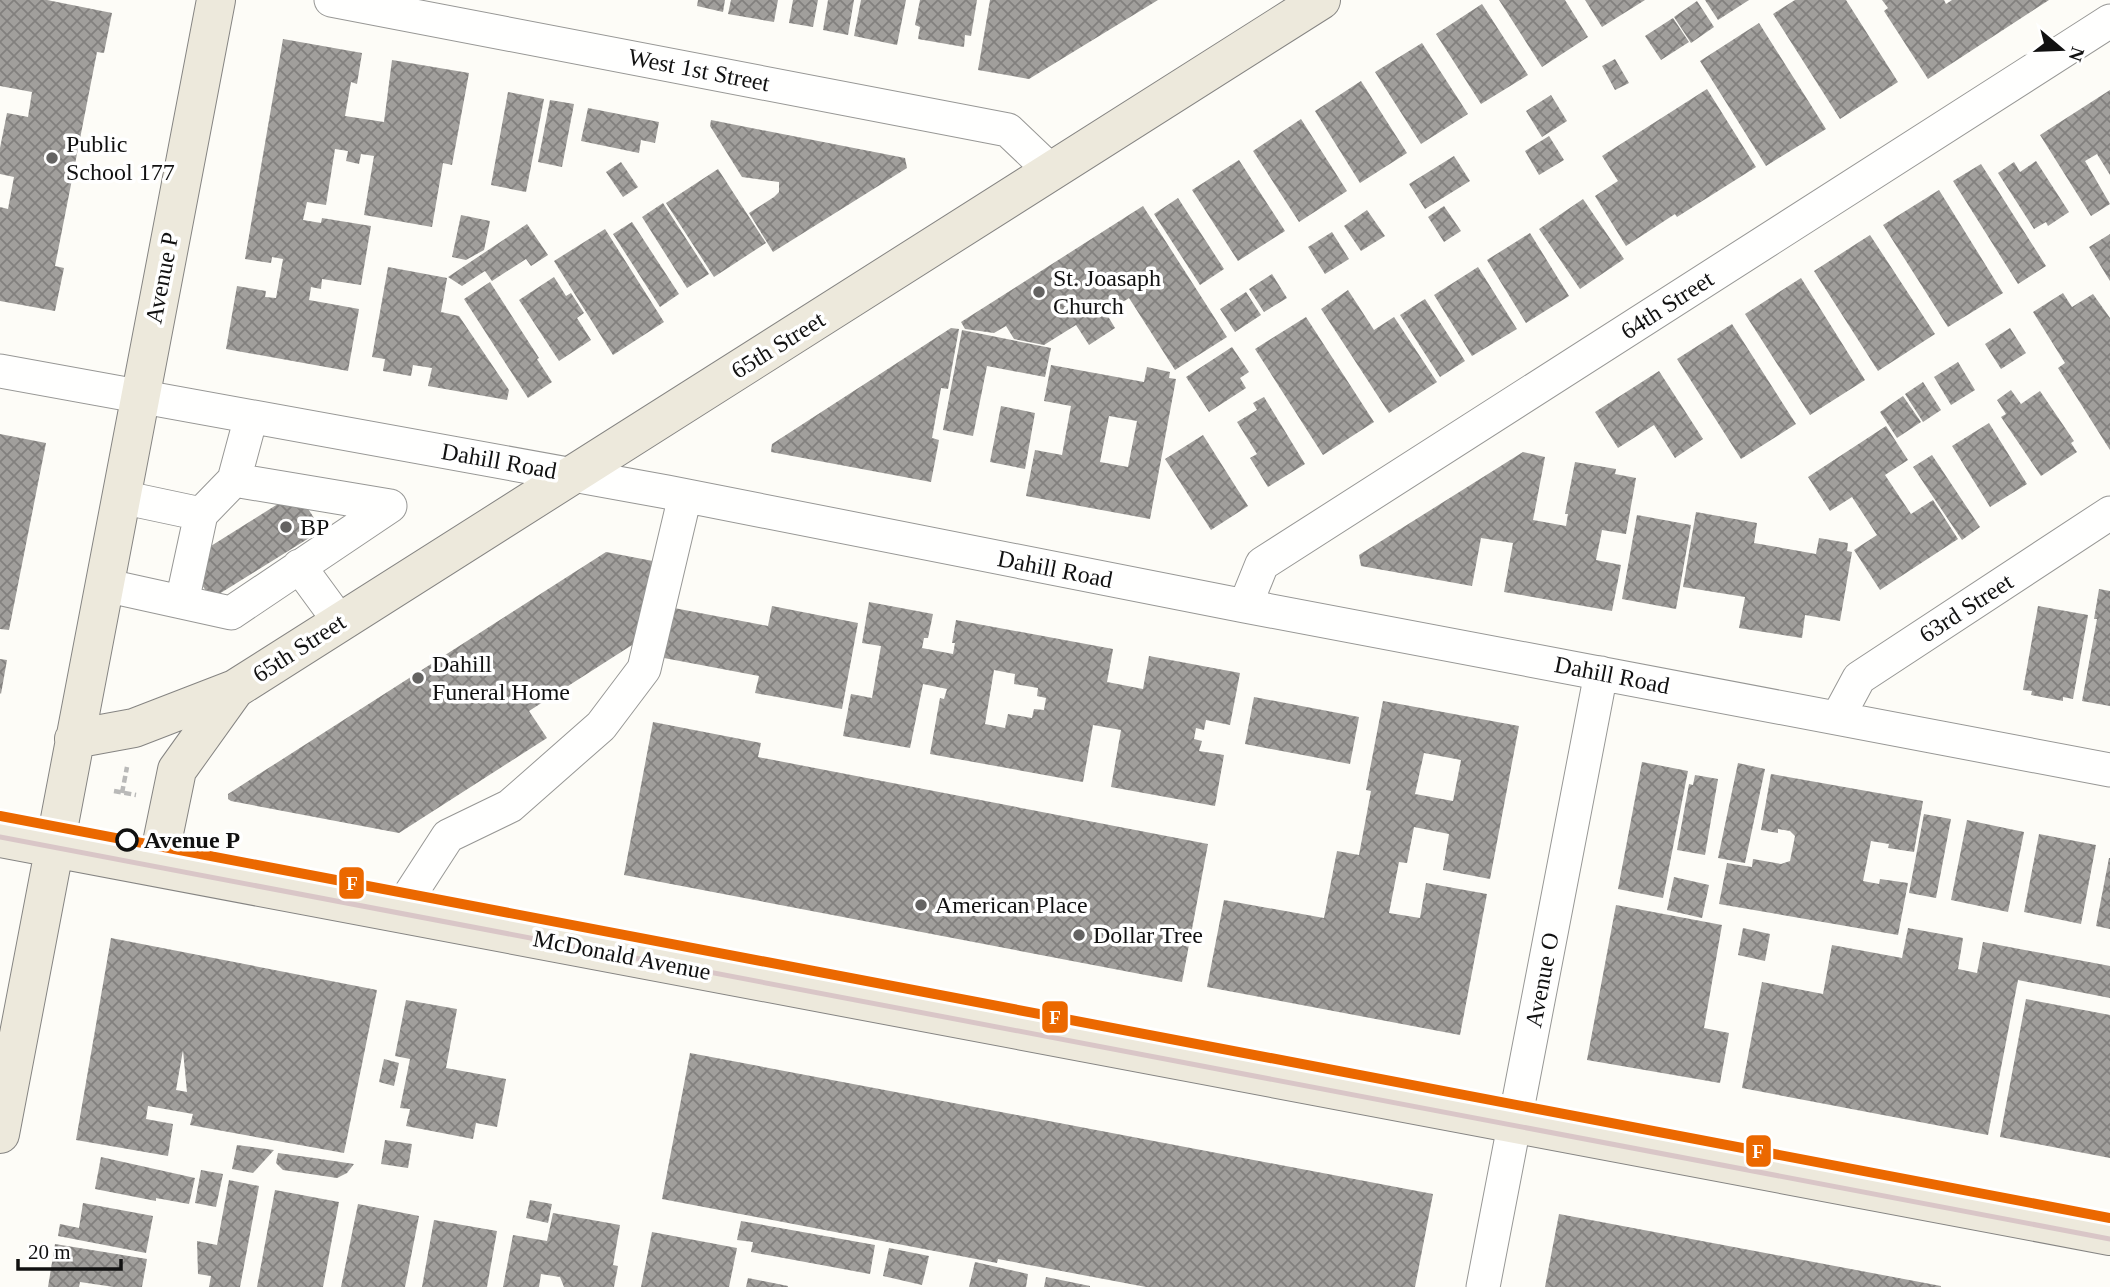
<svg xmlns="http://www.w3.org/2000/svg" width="2110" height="1287" font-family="Georgia,serif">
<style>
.building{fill:url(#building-cross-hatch);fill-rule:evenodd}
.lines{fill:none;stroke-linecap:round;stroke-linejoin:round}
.minor-casing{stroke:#979795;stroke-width:35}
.major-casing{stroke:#858482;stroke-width:40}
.path{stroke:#b9b9b8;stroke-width:4.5;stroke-dasharray:7 3.5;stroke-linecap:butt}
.minor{stroke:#fffffe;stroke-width:33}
.major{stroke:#ede9dc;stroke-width:38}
.rail{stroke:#d9c6c7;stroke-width:5}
.metro-1-casing{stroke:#fff;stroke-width:16}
.metro-1{stroke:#eb6800;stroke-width:10}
.poi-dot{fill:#646362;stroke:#fff;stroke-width:2.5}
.stop-dot{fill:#fff;stroke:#111;stroke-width:3.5}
.labels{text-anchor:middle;stroke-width:7;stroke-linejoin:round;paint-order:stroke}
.street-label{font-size:24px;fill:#111;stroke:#fff}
.poi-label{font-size:24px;fill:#111;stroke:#fff;text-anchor:start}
.stop-label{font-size:24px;font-weight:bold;fill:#111;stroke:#fff;text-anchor:start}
.line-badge{stroke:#fff;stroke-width:2.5}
.badge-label{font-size:19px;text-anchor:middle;font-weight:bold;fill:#fff}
</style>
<defs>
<pattern id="building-cross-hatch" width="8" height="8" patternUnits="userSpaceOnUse" patternTransform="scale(1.75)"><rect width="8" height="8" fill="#a19f9c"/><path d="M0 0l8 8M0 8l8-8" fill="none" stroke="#82807e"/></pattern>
</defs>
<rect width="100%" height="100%" fill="#fdfcf7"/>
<path class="building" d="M0 0H47L112 13 104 53 97 52 55 266 64 268 55 311 0 301V207L8 209 14 177 0 174V148L7 113 28 117 32 92 0 86Z
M698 0H725L723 12 697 6Z
M731 0H778L774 22 728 14Z
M793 0H818L813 27 789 23Z
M828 0H854L848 35 823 30Z
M861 0H906L897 45 854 36Z
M920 0H977L971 36 965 35 964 47 918 39 920 27 915 25Z
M990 0H1158L1029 79 978 70Z
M1499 0H1565L1588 37 1542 67Z
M1585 0H1645L1602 27Z
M1705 0H1749L1718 20Z
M1795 0H1846L1898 82 1840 119 1773 14Z
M1882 0H1944L1946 4 1952 0H2049L1928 79 1884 11 1888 8Z
M1697 1 1714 27 1691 43 1674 17Z
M1482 4 1528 75 1481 104 1436 34Z
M1673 18 1689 42 1661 60 1645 36Z
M1759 23 1826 129 1766 166 1700 61Z
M283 39 362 53 357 84 351 82 345 116 384 122 392 60 469 73 452 165 443 163 432 227 364 215 374 156 361 154 359 164 346 161 348 151 335 149 326 205 307 202 303 220 321 223 322 218 371 226 361 285 322 279 321 289 311 287 309 300 359 309 348 371 226 349 237 286 266 291 265 297 276 298 283 259 272 257 271 263 245 259Z
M1422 43 1468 114 1421 144 1375 72Z
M1615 59 1629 83 1615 90 1602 66Z
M1361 81 1407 153 1360 183 1315 111Z
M1707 89 1756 167 1677 217 1675 214 1626 246 1595 196 1618 181 1602 156Z
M2110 90V175L2097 154 2085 161 2110 204 2091 216 2040 135Z
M508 92 544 99 526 192 491 185Z
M1551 95 1567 121 1542 137 1526 111Z
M550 100 574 104 562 167 538 162Z
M588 108 659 122 655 143 641 140 639 153 581 141Z
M1301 119 1347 191 1299 222 1253 151Z
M711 120 905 158 907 168 773 252 749 213 774 197 779 192V182L742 177 710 126Z
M1549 136 1564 160 1539 175 1525 151Z
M1454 156 1470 181 1425 209 1409 184Z
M1239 160 1285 231 1238 261 1192 190Z
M2036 161 2069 212 2048 226 2046 222 2034 229 1998 173 2014 162 2020 172Z
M621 162 638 187 623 197 606 172Z
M1981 164 2046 266 2018 284 1953 181Z
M718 169 766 243 714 277 666 203Z
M1939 190 2003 293 1948 327 1883 225Z
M1178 198 1224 269 1200 285 1154 214Z
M1583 199 1624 259 1580 289 1539 229Z
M663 203 709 274 687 288 642 217Z
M1143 206 1227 337 1175 370 1129 298 1106 313 1115 328 1089 345 1076 325 1044 345 1014 339 1006 326 994 333 965 329 961 322Z
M1444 206 1461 231 1444 242 1428 217Z
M1367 210 1385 236 1361 251 1344 226Z
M461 215 490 221 484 250 466 260 452 257Z
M632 222 679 294 660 307 613 234Z
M527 224 548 255 531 266 526 259 492 281 485 271 462 286 448 277Z
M605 229 664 322 613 355 554 261Z
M1332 232 1349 259 1325 274 1308 247Z
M1530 233 1569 296 1526 323 1487 260Z
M2110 234V281L2089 247Z
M1870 235 1935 334 1878 371 1814 271Z
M388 267 447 278 441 312 459 316 509 390 507 400 428 386 432 368 413 365 411 376 383 371 385 359 372 357Z
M1478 267 1517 329 1472 356 1434 295Z
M1272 274 1287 298 1264 312 1249 289Z
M554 277 566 296 571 293 584 313 577 318 591 340 559 361 519 300Z
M1801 278 1865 380 1810 415 1745 314Z
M490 282 539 358 537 359 552 382 528 398 464 299Z
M1348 290 1374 330 1394 317 1437 382 1389 413 1321 309Z
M1246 292 1261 315 1235 332 1220 309Z
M2063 293 2072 307 2093 294 2110 318V450L2058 368 2065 363 2033 312Z
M1425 299 1465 361 1440 377 1400 315Z
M1306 317 1374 422 1323 455 1255 349Z
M1732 324 1796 424 1741 459 1677 359Z
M951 328 959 329 948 389 941 388 932 438 939 440 931 482 771 452 772 444Z
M2010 328 2026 353 2001 369 1985 344Z
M962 330 1051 348 1045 377 987 366 973 436 943 430Z
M1232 347 1249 372 1240 378 1246 388 1209 412 1186 377Z
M1958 362 1975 390 1951 405 1934 377Z
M1051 365 1144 382 1147 367 1170 372 1169 378 1176 379 1150 519 1026 496 1035 450 1062 455 1071 406 1044 401ZM1109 416 1137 421 1128 467 1100 462Z
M1659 371 1703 439 1675 458 1654 425 1618 448 1595 412Z
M1923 382 1941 410 1923 422 1905 394Z
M2011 390 2021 404 2040 391 2074 441 2071 443 2077 452 2041 476 2001 417 2006 414 1997 400Z
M1903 396 1921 422 1897 438 1880 412Z
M1264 397 1305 464 1268 487 1250 458 1257 454 1237 422 1257 410 1253 403Z
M1001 406 1035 413 1025 469 990 462Z
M1989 423 2027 484 1990 507 1952 446Z
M1886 426 1908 460 1885 475 1911 514 1933 500 1958 539 1880 590 1854 550 1877 535 1852 497 1830 511 1808 477Z
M0 434 46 443 9 630 0 629Z
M1203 435 1248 506 1211 530 1165 459Z
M1523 452 1545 457 1533 520 1566 526 1568 514H1565L1575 462 1616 469 1615 474 1636 478 1626 534 1602 530 1596 560 1621 565 1612 611 1504 592 1513 543 1481 538 1472 586 1361 566 1359 555Z
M1932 455 1980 527 1962 540 1913 467Z
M297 492 322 530 211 599 187 561Z
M1696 512 1757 523 1754 543 1816 554 1819 538 1848 543 1847 551 1852 552 1840 621 1805 615 1802 638 1739 628 1745 597 1683 587Z
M1637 515 1691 525 1676 609 1622 599Z
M606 552 658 562 643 638 529 711 547 738 399 833 231 801 228 799V794Z
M2099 589 2110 591V706L2082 701 2097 619H2094Z
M869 602 933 614 928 638H924L922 648 953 654 955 643H952L956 620 1113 649 1107 682 1143 689 1149 656 1240 673 1230 725 1206 720 1204 730 1196 728 1194 739 1202 741 1199 751 1224 755 1215 806 1111 787 1121 730 1093 725 1083 782 930 754 940 698 944 699 947 689 923 684 910 748 843 736 851 694 872 698 881 646 862 643ZM994 670 1015 674 1014 684 1038 688 1037 696 1046 698 1044 710 1034 709 1032 718 1008 714 1005 728 985 724Z
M772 606 858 623 842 709 755 693 759 676 664 658 674 608 768 626Z
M2038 606 2088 615 2073 699 2063 697V701L2031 695 2032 691 2023 690Z
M0 659 7 660 1 694 0 693Z
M1254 697 1359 717 1350 764 1245 744Z
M1383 701 1519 726 1490 879 1443 870 1449 834 1414 827 1407 863 1399 862 1389 913 1420 918 1426 883 1487 894 1460 1035 1207 987 1224 900 1324 918 1337 851 1359 855 1371 791 1366 790ZM1424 753 1461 760 1453 801 1415 794Z
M653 722 761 743 758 757 1208 844 1182 982 624 875Z
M1642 762 1688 771 1663 898 1618 889Z
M1738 763 1765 769 1745 863 1718 858Z
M1771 774 1923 801 1914 852 1888 848 1889 844 1871 841 1863 881 1879 884 1880 879 1908 883 1898 935 1719 904 1727 863 1752 867 1753 859 1781 864 1790 861 1795 836 1790 831 1778 829V833L1761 830Z
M1695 775 1718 779 1705 855 1677 850 1689 784 1693 785Z
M1924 814 1951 819 1936 898 1909 893Z
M1967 820 2024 832 2008 912 1951 900Z
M2039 834 2096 845 2081 924 2024 912Z
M2109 858H2110V929L2096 926Z
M1674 877 1709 885 1702 918 1667 910Z
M1616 905 1722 925 1704 1028 1729 1033 1720 1083 1587 1060Z
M1743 928 1770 934 1765 961 1738 955Z
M1908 928 1963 938 1958 969 1977 973 1983 942 2110 966V998L2018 980 1988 1135 1742 1088 1762 982 1823 994 1832 945 1902 958Z
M111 938 377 990 344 1153 190 1125 193 1114 148 1106 146 1119 173 1124 168 1156 76 1140ZM183 1050 184 1061 187 1092 176 1090Z
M2026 999 2110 1015V1158L2000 1137Z
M406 1000 457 1009 446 1068 506 1079 497 1127 476 1123 473 1139 406 1126 410 1109 400 1108 410 1059 395 1056Z
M690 1053 1433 1194 1415 1287H1146L998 1259 997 1263 662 1199Z
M384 1059 399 1063 394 1086 379 1082Z
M385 1140 412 1144 408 1168 381 1164Z
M237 1145 274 1150 253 1173 232 1169Z
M278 1153 314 1158 354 1164 347 1173 337 1178 283 1170 276 1163Z
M101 1157 195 1178 189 1204 156 1198V1201L95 1189Z
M201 1170 223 1174 216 1207 195 1203Z
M229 1180 259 1186 240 1287H209L211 1276 198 1274 197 1241 217 1245Z
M275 1190 339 1202 323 1287H257Z
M530 1200 552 1204 548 1223 526 1218Z
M83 1203 153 1216 146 1253 58 1236 60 1224 79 1228Z
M358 1204 419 1216 405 1287H341Z
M553 1213 620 1225 613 1265 618 1266 614 1287H564L560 1277 541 1274 539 1287H503L513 1235 547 1241Z
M1559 1214 1941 1286V1287H1545Z
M434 1220 497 1231 487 1287H422Z
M741 1221 875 1245 870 1274 751 1252 753 1242 737 1240Z
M652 1232 737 1248 729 1287H641Z
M55 1244 147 1259 142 1287H114L80 1282 79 1287H48Z
M889 1248 929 1256 922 1285 883 1276Z
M975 1262 1028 1274 1026 1287H969Z
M1046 1277 1090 1286V1287H1044Z
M748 1278 788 1286V1287H746Z"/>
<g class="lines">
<g class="minor-casing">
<path id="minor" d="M331 0 1008 130 1051 171
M0 371 667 492 1245 606 2110 770
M234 480 390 506
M121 497 201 514 234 480 251 417
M299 566 340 622
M104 585 231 613 390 506
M182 602 201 514
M1245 606 1262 564 2110 21
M1838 717 1859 678 2110 513
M398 913 448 836 510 806 601 726 644 669 685 496
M1483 1287 1601 673"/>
</g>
<g class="major-casing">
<path id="major" d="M74 739 134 728 235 689 1321 0
M0 838 2110 1236
M157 867 177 770 235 689
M0 1134 216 0"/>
</g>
<path class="path" d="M114 791 136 795
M122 793 127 767"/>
<use href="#minor" class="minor"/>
<use href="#major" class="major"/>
<path class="rail" d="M0 837 2110 1239"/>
<g class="metro-1-casing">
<path id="metro-1" d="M0 816 2110 1218"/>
</g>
<use href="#metro-1" class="metro-1"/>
</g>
<g class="poi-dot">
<circle cx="52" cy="158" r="7"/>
<circle cx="1039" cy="292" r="7"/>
<circle cx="286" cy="527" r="7"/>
<circle cx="418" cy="678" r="7"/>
<circle cx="921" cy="905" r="7"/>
<circle cx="1079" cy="935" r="7"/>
</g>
<circle class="stop-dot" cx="127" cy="840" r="10"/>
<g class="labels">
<g class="street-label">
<text transform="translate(699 70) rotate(11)" y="8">West 1st Street</text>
<text transform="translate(162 278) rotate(-79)" y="8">Avenue P</text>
<text transform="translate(1667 305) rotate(-33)" y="8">64th Street</text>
<text transform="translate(778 345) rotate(-32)" y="8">65th Street</text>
<text transform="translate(499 461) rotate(10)" y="8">Dahill Road</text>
<text transform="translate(1055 569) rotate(11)" y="8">Dahill Road</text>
<text transform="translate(1966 608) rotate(-33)" y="8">63rd Street</text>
<text transform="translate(299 648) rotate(-33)" y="8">65th Street</text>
<text transform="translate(1612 675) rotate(11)" y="8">Dahill Road</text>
<text transform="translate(622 955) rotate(11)" y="8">McDonald Avenue</text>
<text transform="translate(1542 980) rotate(-79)" y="8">Avenue O</text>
</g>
<g class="poi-label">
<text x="66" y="152">Public<tspan x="66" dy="28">School 177</tspan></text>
<text x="1053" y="286">St. Joasaph<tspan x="1053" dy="28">Church</tspan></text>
<text x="300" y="535">BP</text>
<text x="432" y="672">Dahill<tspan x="432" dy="28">Funeral Home</tspan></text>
<text x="935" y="913">American Place</text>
<text x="1093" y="943">Dollar Tree</text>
</g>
<g class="stop-label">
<text x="144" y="848">Avenue P</text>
</g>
</g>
<g class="line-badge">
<rect x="338" y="866" width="27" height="34" rx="7" fill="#eb6800"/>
<rect x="1041" y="1000" width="28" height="34" rx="7" fill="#eb6800"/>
<rect x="1745" y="1134" width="27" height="34" rx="7" fill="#eb6800"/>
</g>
<g class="badge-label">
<text x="352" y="890">F</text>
<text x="1055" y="1024">F</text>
<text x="1758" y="1158">F</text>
</g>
<g transform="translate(2061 49) rotate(109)" stroke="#ffffff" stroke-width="5" paint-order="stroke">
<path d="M0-5L12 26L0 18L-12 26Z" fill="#111111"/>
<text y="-10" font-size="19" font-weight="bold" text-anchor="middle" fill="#111111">N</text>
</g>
<path d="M18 1259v10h103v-10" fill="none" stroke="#111111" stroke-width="3.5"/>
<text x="28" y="1259" font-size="21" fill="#111111" stroke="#ffffff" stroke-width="5" paint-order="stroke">20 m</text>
</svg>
